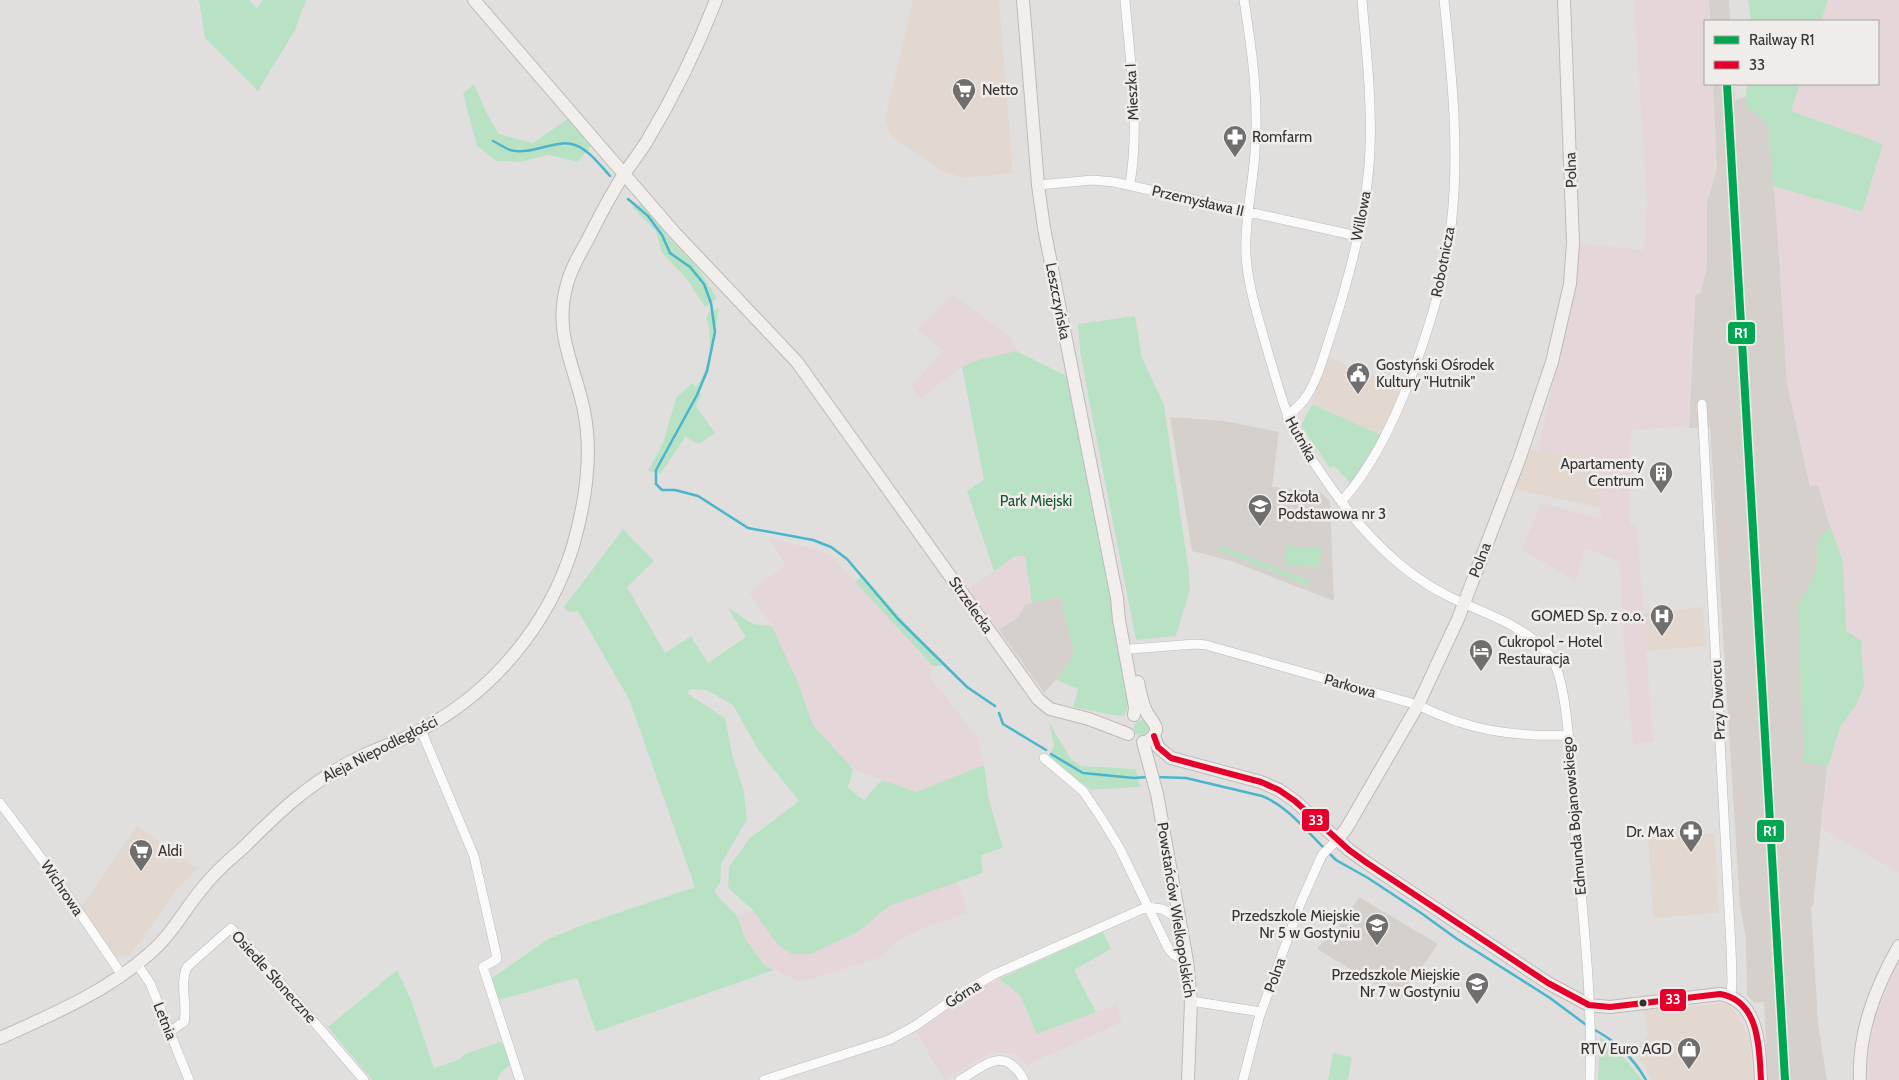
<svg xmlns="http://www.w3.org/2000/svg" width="1899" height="1080" font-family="Cabin,sans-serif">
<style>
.commercial{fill:#e3d8cf}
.industrial{fill:#e5d6d9}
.built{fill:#d6d0cc}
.green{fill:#b9e2c5}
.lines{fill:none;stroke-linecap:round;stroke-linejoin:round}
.stream{stroke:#4ab5cb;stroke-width:2.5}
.street-casing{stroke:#bcbab9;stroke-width:10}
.secondary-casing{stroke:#bcbab9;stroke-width:14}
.street{stroke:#fafafa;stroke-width:9}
.secondary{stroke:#f1eeec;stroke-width:12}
.bus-1-casing{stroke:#f0ecea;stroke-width:10}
.bus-1{stroke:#e4002b;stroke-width:6}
.rail-1-casing{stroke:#f0ecea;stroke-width:11}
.rail-1{stroke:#00a651;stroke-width:8}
.bus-dot{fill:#343332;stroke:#f0ecea;stroke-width:2}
.labels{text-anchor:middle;stroke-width:5;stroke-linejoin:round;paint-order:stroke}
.poi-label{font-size:15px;fill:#343332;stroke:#f0ecea;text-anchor:start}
.street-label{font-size:15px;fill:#343332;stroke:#f0ecea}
.park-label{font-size:15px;fill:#175631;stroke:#f0ecea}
.line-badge{stroke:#f0ecea;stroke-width:2}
.badge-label{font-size:14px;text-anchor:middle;font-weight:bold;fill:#fff}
</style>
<rect width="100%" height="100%" fill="#e1dfde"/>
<path class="commercial" d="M913 0H999L1013 173 964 178 942 171 890 135 885 119Z
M1327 356 1402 389 1381 435 1312 404Z
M1529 450 1599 457 1602 508 1514 489Z
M1703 607 1706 646 1646 651 1643 613Z
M137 826 198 869 178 888 130 956 122 955 117 958 81 907Z
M1715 833 1719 913 1653 918 1648 837Z
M1729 1003 1743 1024 1750 1041 1753 1080H1652L1636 1051 1648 1035 1643 1010Z"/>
<path class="industrial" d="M1634 0H1708L1710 21H1705V84H1713L1717 168 1707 202V267L1700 293 1694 298 1688 426 1631 430 1629 460 1630 524 1637 525 1653 742 1633 744 1623 633 1620 562 1585 548 1576 581 1522 550 1541 503 1601 519 1599 457 1538 451 1561 349 1580 244 1644 250 1647 203Z
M1828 0H1899V873L1822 829 1833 708 1818 485 1811 486 1787 384 1773 186 1861 212 1883 144 1791 111 1800 84H1878V21H1821Z
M953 294 1010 337 1017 351 984 359 962 367 920 399 911 386 943 351 917 330Z
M768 537 830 554 933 666 930 677 977 737 984 765 916 792 853 769 813 725 798 683 772 626 749 592 786 565Z
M1016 556H1025L1032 603 1025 605 1019 616 999 630 968 589Z
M957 881 968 913 923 928 895 942 879 958 815 978 798 981 764 965 746 940 737 916 753 910 778 944 792 954H810L858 932 889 906Z
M1899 961V1080H1868V1060L1875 1017Z
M999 979 1020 995 1038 1034 1117 1004 1122 1022 1027 1065 1015 1054 991 1052 944 1080 916 1031 969 994Z"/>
<path class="built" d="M1709 0H1729L1730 21H1710Z
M1713 84H1733L1735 100 1755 94 1766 95 1777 228 1787 384 1810 486 1818 485 1834 542 1833 708 1813 907 1811 905 1818 1023 1827 1080H1768L1764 1002 1754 1003 1747 995 1746 938 1740 907 1710 427 1689 428 1695 296 1701 292 1707 267V203L1717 168Z
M1170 417 1224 421 1279 432 1272 487 1321 492 1330 502 1334 601 1231 561 1192 551Z
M1061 595 1074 656 1056 680 1044 693 999 630 1019 616 1025 605Z
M1359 897 1438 944 1400 999 1317 949 1332 929 1336 931Z"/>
<path class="green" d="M199 0H249L257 8 263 0H306L295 30 258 91 205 38Z
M1748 0H1828L1821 21H1751Z
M474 84 487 114 499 134 533 143 569 118 591 146 578 162 549 155 519 162 496 161 477 146 463 94Z
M1747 84H1800L1791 111 1883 144 1862 212 1773 186 1768 124 1745 104Z
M642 204 652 215 669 238 697 267 717 298 705 307 687 279 662 253 656 231 632 207Z
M719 308 709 370 699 392 701 395 696 406 715 433 699 444 685 437 661 473 648 471 663 443 676 398 692 383 696 387C709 371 714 338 706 318L709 312Z
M1135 316 1142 358 1164 405 1189 573 1190 589 1176 636 1136 640 1091 410 1080 351 1078 324Z
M1017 351 1067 376 1113 600 1128 705 1125 715 1118 716 1073 707 1078 689 1056 680 1074 656 1061 596 1032 603 1025 556H1016L994 571 967 491 984 480 962 367 982 359Z
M1312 404 1381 435 1351 484 1334 466 1330 468 1301 426Z
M1830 526 1843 562 1846 631 1861 641 1864 686 1856 705 1841 725 1828 766 1804 762 1798 606 1815 574 1818 557 1817 541Z
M623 529 654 561 627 587 665 653 691 636 708 663 746 637 727 607 753 624 772 626 798 683 813 725 853 769 848 788 864 800 882 780 916 792 984 765 989 800 1003 848 981 855 983 873 889 906 858 932 810 954H792L778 945 753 910 728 888 729 867 749 839 799 801 759 751 733 705 706 690 690 689 687 693 725 718 732 753 744 792 747 819 721 864 720 883 714 892 737 916 746 940 764 965 774 970 596 1032 577 978 499 1000 491 979 546 940 585 924 695 887 629 699 578 611 568 612 564 607Z
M1220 545 1310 581 1308 586 1218 550Z
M1286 546 1321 548 1320 567 1285 565Z
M863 575 943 666H933L855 582Z
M1134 728a8 8 0 1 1 16 0a8 8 0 1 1-16 0Z
M1049 722 1070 758 1081 766 1136 769 1140 787 1091 790 1048 757 1054 746Z
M1103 932 1111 949 1074 970 1096 1012 1037 1034 1020 995 999 979Z
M397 970 411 1000 434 1068 460 1059 465 1054 500 1042 503 1044 510 1065 501 1072 497 1080H372L328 1027Z
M1600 1037 1622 1055 1642 1080H1598Z
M1333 1053 1352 1057 1348 1080H1328Z"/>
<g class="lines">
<path class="stream" d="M493 141C499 144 505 148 510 150 531 156 557 138 575 145 589 150 600 165 610 176
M628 199 648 216 662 235 670 253 690 267 704 284 711 303 715 332 707 371 697 395 656 470V484L662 490H675L698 496 748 528 813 540 831 547 847 559 898 619 967 687 995 706
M999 713 1003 724 1046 750
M1051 754 1083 773 1134 778 1148 777
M1156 777 1186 778 1262 796C1287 806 1305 829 1324 848
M1328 852 1336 860 1368 878 1421 913 1457 939 1550 998 1589 1027
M1593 1029C1615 1040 1634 1059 1646 1080"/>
<g class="street-casing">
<path id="street" d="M1125 0C1130 61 1140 124 1130 184
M1244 0C1252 50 1259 101 1255 152 1253 186 1244 221 1246 255 1248 289 1260 323 1269 356 1277 381 1283 407 1294 431 1300 444 1310 456 1317 467 1350 518 1391 567 1446 595 1481 613 1525 624 1550 656 1569 679 1571 779 1574 812 1581 901 1593 991 1590 1080
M1038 185 1093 180 1114 182 1357 236
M1702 404 1731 947 1732 980 1731 996
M1287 416C1294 411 1299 406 1304 400 1317 382 1323 358 1330 337 1349 279 1368 209 1370 148 1372 99 1366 49 1362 0
M1341 502C1373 466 1393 423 1411 377 1429 329 1445 279 1451 227 1460 151 1452 76 1444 0
M1131 649 1195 644 1206 645 1418 705C1467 730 1512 737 1567 735
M421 730 474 856 496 953 497 959 483 967 520 1080
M1044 758 1083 791 1102 819 1120 849 1168 948 1174 955 1187 961
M0 803 56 878 122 975
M137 964 150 983 189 1080
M1191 1001 1261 1012
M169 1032 184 1022C188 1005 179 984 187 967L231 928 260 959 364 1080
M764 1080 889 1040 915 1026 965 991 995 974 1147 907 1162 909 1180 919
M960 1080C986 1065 1004 1045 1024 1080
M1243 1080 1259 1018 1301 902 1322 855 1337 840"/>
</g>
<g class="secondary-casing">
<path id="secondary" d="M474 0 674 232 797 362 1038 699 1050 709 1089 719 1128 734
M1023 0 1038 185 1044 228 1117 598 1119 620 1135 707 1134 715
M1138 682C1140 692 1142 704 1147 713 1153 724 1163 728 1149 740
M1154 736 1158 747 1171 758 1261 782 1279 790 1295 801 1349 850 1367 863 1548 983 1589 1005 1610 1007 1720 994C1760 1001 1759 1048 1761 1080
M1143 742 1157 794 1187 961 1191 1001 1188 1080
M1337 840 1346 829 1418 705 1458 619 1519 460 1552 362 1570 284 1573 243 1564 0
M0 1038C51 1015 106 992 149 954 172 935 185 908 205 885 216 871 230 859 244 847 260 831 276 815 294 800 315 783 338 767 362 756 381 747 401 741 419 731 492 693 549 625 573 546 585 504 593 455 584 411 575 365 553 334 567 284 571 269 579 255 587 241 596 223 606 204 616 187 625 171 637 157 647 141 674 96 697 49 716 0
M1860 1080C1858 1031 1876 987 1899 946"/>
</g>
<use href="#street" class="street"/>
<use href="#secondary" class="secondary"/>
<g class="bus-1-casing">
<path id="bus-1" d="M1154 736 1158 747 1171 758 1261 782 1279 790 1295 801 1349 850 1367 863 1548 983 1589 1005 1610 1007 1720 994C1760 1001 1759 1048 1761 1080"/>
</g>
<use href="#bus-1" class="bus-1"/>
<g class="rail-1-casing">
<path id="rail-1" d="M1727 84 1785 1080"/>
</g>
<use href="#rail-1" class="rail-1"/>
</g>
<defs>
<g id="supermarket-pin" transform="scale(1.25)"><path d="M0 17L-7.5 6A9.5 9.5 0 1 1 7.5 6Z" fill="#716f6e" stroke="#f0ecea"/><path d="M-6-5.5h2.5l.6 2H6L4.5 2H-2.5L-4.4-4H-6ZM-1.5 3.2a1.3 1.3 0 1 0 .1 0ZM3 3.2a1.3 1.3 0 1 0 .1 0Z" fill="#fff"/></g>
<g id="pharmacy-pin" transform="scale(1.25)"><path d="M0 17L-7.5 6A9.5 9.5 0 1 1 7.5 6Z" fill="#716f6e" stroke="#f0ecea"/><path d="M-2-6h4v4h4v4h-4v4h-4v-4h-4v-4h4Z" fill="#fff"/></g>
<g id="civic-pin" transform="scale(1.25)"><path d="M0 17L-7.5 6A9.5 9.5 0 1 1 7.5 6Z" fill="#716f6e" stroke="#f0ecea"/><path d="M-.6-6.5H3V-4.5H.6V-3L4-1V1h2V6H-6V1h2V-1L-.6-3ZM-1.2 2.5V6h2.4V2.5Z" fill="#fff"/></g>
<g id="building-pin" transform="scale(1.25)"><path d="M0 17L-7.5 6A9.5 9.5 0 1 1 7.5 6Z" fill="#716f6e" stroke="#f0ecea"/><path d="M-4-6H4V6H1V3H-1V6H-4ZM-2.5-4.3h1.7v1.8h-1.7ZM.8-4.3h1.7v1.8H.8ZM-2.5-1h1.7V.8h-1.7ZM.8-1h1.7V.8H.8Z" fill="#fff"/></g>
<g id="school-pin" transform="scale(1.25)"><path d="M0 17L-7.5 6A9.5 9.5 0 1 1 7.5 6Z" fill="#716f6e" stroke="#f0ecea"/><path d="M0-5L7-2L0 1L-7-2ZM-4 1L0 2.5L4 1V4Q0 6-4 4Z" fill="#fff"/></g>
<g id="hospital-pin" transform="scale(1.25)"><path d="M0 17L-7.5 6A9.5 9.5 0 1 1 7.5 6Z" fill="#716f6e" stroke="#f0ecea"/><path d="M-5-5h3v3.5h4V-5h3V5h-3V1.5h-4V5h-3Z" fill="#fff"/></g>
<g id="hotel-pin" transform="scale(1.25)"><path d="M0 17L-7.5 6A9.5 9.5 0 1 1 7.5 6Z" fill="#716f6e" stroke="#f0ecea"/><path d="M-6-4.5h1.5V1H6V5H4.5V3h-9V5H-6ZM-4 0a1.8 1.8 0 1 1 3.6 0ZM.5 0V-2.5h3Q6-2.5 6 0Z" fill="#fff"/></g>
<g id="shop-pin" transform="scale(1.25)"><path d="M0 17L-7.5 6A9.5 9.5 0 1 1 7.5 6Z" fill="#716f6e" stroke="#f0ecea"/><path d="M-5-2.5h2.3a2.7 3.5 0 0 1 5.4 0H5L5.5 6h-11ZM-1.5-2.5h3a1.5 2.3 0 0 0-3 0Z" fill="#fff"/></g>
</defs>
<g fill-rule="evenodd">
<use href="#supermarket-pin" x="964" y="90"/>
<use href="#pharmacy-pin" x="1235" y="137"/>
<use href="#civic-pin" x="1358" y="374"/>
<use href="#building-pin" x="1661" y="473"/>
<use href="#school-pin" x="1260" y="506"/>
<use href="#hospital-pin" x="1662" y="616"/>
<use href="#hotel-pin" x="1481" y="651"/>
<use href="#pharmacy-pin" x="1691" y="832"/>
<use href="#supermarket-pin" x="141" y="851"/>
<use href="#school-pin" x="1377" y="925"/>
<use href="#school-pin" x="1477" y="984"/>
<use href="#shop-pin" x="1689" y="1049"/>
</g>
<circle class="bus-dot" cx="1643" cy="1003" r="4.5"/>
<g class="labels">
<g class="poi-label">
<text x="982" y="95">Netto</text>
<text x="1252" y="142">Romfarm</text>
<text x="1376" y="370">Gostyński Ośrodek<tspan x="1376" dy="17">Kultury "Hutnik"</tspan></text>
<text x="1644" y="469" text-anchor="end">Apartamenty<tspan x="1644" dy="17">Centrum</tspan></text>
<text x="1278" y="502">Szkoła<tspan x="1278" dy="17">Podstawowa nr 3</tspan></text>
<text x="1644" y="621" text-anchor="end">GOMED Sp. z o.o.</text>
<text x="1498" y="647">Cukropol - Hotel<tspan x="1498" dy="17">Restauracja</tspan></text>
<text x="1674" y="837" text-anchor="end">Dr. Max</text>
<text x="158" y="856">Aldi</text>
<text x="1360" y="921" text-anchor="end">Przedszkole Miejskie<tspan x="1360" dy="17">Nr 5 w Gostyniu</tspan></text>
<text x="1460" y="980" text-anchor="end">Przedszkole Miejskie<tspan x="1460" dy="17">Nr 7 w Gostyniu</tspan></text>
<text x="1672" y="1054" text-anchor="end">RTV Euro AGD</text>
</g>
<g class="street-label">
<text transform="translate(1132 92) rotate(-93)" y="5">Mieszka I</text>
<text transform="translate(1571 170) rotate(-92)" y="5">Polna</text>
<text transform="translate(1198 201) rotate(13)" y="5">Przemysława II</text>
<text transform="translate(1361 216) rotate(-79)" y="5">Willowa</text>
<text transform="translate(1443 262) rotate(-79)" y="5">Robotnicza</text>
<text transform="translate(1058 301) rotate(79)" y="5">Leszczyńska</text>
<text transform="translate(1301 439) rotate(61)" y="5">Hutnika</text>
<text transform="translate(1480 560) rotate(-69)" y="5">Polna</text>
<text transform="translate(971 605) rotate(55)" y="5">Strzelecka</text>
<text transform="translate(1350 686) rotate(16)" y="5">Parkowa</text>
<text transform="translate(1718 700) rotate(-93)" y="5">Przy Dworcu</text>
<text transform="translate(380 749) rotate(-27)" y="5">Aleja Niepodległości</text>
<text transform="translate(1574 816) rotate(-95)" y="5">Edmunda Bojanowskiego</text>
<text transform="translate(62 888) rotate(56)" y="5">Wichrowa</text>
<text transform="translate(1176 910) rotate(81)" y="5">Powstańców Wielkopolskich</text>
<text transform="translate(1275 975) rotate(-70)" y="5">Polna</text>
<text transform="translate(274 977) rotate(48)" y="5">Osiedle Słoneczne</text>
<text transform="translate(963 994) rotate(-32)" y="5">Górna</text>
<text transform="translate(165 1021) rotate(68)" y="5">Letnia</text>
</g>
<g class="park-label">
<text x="1036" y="506">Park Miejski</text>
</g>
</g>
<g class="line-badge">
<rect x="1727" y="321" width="29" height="24" rx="5" fill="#00a651"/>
<rect x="1301" y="808" width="29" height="24" rx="5" fill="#e4002b"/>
<rect x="1756" y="819" width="29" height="24" rx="5" fill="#00a651"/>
<rect x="1659" y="988" width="28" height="24" rx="5" fill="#e4002b"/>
</g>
<g class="badge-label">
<text x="1741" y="338">R1</text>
<text x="1316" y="825">33</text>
<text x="1770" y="836">R1</text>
<text x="1673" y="1004">33</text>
</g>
<rect x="1704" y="20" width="175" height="65" fill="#f0ecea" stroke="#a5a2a0"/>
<rect x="1714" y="36" width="25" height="8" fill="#00a651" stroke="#a5a2a0"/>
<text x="1749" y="45" font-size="15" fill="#343332">Railway R1</text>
<rect x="1714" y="61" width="25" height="8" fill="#e4002b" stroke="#a5a2a0"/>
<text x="1749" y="70" font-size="15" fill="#343332">33</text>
</svg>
